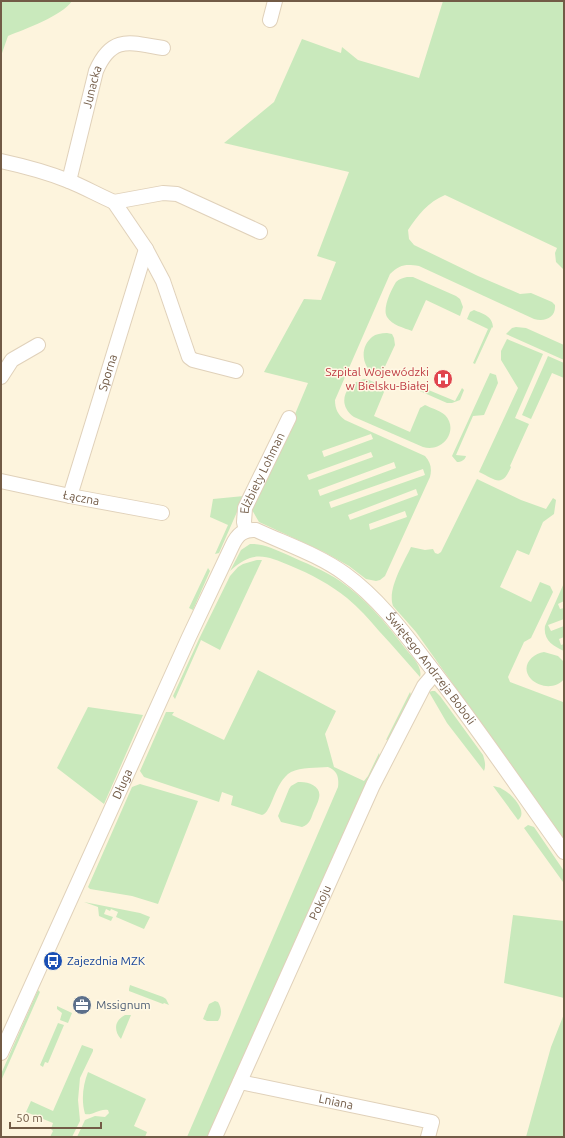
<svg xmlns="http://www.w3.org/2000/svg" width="565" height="1138" font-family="Ubuntu,sans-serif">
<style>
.green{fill:#c9e9bc;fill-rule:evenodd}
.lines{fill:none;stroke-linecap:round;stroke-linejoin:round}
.minor-casing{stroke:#e0d1ba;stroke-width:16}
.minor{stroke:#fff;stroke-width:14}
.labels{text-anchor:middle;stroke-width:3;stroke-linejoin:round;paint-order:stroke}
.street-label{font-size:12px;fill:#725b46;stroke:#fff8e4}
.health-label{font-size:12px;fill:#be3a42;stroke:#fff8e4;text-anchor:end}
.transit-label{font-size:12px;fill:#164399;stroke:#fff8e4;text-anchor:start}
.service-label{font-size:12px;fill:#4e5e75;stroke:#fff8e4;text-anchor:start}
</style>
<rect width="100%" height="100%" fill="#fdf4dd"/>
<path class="green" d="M1 1H72C62 16 25 29 8 36L1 56Z
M443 1H564V270L556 262 555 253 557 248 445 195C428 202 418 215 408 230L409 239 414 245 478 276 520 294 531 293 552 302 555 305C556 318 545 322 534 319L419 266C406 264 400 264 390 274L335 400C335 409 338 415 345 420L425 456C431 463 432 469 430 477L385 576 380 580 376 581 366 579 349 566 324 552 259 522 252 510 253 504 285 438 308 383 264 372 304 299 321 300 336 262 317 256 349 172 224 143 274 102 302 39 341 53 342 47 358 60 419 78ZM371 434 373 439 324 457 322 451ZM371 452 373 457 309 480 307 475ZM394 462 396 468 320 496 318 490ZM423 469 425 475 331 508 329 502ZM416 489 418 495 350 520 348 515ZM405 511 407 517 370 530 369 524Z
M407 277H413L456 296 460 299 463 307 460 316 426 300 412 331C404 328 392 325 387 317 382 309 391 290 396 282 399 279 403 278 407 277Z
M474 310C483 314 493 316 493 328L492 327 475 364 473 363 488 329 467 319 470 312Z
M516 327 526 328 564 345V360L506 334 512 328Z
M387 333 392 334 394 338 395 345 382 373 375 375C362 367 359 348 372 337 376 334 381 333 387 333Z
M507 339 543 354 515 418 529 424 510 466 511 467C502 488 496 480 479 472L518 388 501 360V351Z
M548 356 564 363V378L552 373 531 419 522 415Z
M490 373 496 375 498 383 484 415 473 416 456 455 466 456C465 460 461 462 457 462L452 456Z
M364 379 369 380 385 387 384 392 374 416 410 432 420 408 425 405C431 408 439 410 445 415 459 429 444 453 423 447L354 417C336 404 345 384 364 379Z
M414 384 455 401 462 388 464 390 460 400 452 403H447L413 388Z
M477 479 521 500 546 509 553 498 556 500 554 514 543 522 529 555 517 550 500 587 531 602 540 582 550 586 553 592 531 638 524 642 508 677 510 682 563 702 564 700V840L416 632 393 606C387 589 404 562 411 547L425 550 433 549 435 553 438 554 441 552Z
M244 496 219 553 215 554 228 525 210 517 213 499Z
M250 544C263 543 276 550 288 555 305 563 324 570 340 581 366 599 386 623 405 648 411 656 423 666 420 677 406 661 393 646 379 631 369 619 359 608 347 598 331 585 311 574 291 566 265 555 253 550 230 571L241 550Z
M257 560H262L220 650 201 640 175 699 173 696 199 639 230 576 238 567 243 564Z
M208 568 210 571 193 610 189 608Z
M564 583V601L558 604 560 609 564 608V619L548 625 551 631 564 626V637L559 639 561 645 564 644V651C553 646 543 640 545 626Z
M544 652 558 656 564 662V679C556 689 540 688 531 679 520 667 531 654 544 652Z
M258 670 336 711 325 734 334 767 364 781 368 776 379 753 380 757 210 1137H187L338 787C339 778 338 771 328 767 317 768 301 767 291 772 274 782 272 813 262 815L231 805 233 796 222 792 219 802 144 777 140 771 166 712H174L172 715 224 740Z
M432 691H435L440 696 483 755C485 761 486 766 484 771L447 723 429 692Z
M410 692 411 695 390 739 386 740Z
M88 707 143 715 104 804 57 768Z
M298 782C308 781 322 786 319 798 318 803 315 808 313 813 311 819 309 825 302 827L281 822 278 816 289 789 291 786Z
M140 784 198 801 158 904 132 896 90 889 88 887 132 787Z
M493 786C496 787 500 787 502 789 511 793 529 812 518 820Z
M528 825 534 827 564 871 563 882 524 828Z
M84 902 140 913 150 917 144 929 116 917 118 912 111 909 110 911 106 909 104 914 113 917 111 921 99 916 98 907Z
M513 915 564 921V998L504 983Z
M130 985 163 997 166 999 169 1005 164 1003 163 1004 129 991V989Z
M38 990 40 992 1 1081V1074Z
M215 1001 218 1002C222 1009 222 1015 218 1021H207L203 1019 209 1004Z
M57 1006 72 1013 68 1023 60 1020 62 1013 57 1009Z
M564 1014V1137H526L551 1047Z
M125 1015H131L121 1039C113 1030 115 1020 125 1015Z
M58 1023 64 1025 48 1063 45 1062 43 1067 40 1065Z
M82 1045 93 1049V1051L80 1078 78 1100 80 1121 72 1137H50L53 1131 51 1129 53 1123 26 1112 31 1101 53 1111Z
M88 1072 146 1099 134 1126 147 1132 145 1137H77L85 1120 95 1116 105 1117 109 1113 108 1110C100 1108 92 1116 85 1114 81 1100 83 1085 88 1072Z"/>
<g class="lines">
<g class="minor-casing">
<g id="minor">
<path d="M270 20 275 1"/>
<path d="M1 161C24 166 47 172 69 181 84 187 98 195 114 202"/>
<path id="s1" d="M69 181 96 71C112 34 131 43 163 48"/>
<path d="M114 202 146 249 163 281 189 357 193 360 236 371"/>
<path d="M114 202 163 193 177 194 260 232"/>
<path d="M1 377 12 360 38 345"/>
<path id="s2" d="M1 481 70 496 162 513"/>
<path id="s3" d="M70 496 146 249"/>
<path id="s4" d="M246 531 244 522 245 508 289 418"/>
<path id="s5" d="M1 1053 189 637 232 546C237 535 243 529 256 530 286 544 319 555 345 574 382 601 407 637 435 673 480 731 521 792 564 852"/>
<path id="s6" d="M240 1082 432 1122 428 1137"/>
<path id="s7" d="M215 1137 373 785 424 686 435 673"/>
</g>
</g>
<use href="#minor" class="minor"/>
</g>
<defs>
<g id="hospital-disc" transform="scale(1)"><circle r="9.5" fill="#e0444e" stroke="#fff8e4"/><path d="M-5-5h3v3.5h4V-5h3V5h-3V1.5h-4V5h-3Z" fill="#fff"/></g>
<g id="bus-disc" transform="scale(1)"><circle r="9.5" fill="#1a4fb4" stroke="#fff8e4"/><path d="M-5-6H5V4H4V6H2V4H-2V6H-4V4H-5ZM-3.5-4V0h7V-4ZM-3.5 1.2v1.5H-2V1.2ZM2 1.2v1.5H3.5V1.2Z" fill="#fff"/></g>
<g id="office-disc" transform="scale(1)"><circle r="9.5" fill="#5c6f8a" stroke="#fff8e4"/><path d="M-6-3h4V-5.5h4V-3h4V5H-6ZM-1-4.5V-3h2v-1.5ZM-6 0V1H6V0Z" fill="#fff"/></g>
</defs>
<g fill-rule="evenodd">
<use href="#hospital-disc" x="443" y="379"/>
<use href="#bus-disc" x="53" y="961"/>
<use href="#office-disc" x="82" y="1005"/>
</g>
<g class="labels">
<g class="street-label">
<text dy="4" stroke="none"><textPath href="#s1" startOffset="97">Junacka</textPath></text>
<text dy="4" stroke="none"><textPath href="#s3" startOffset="129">Sporna</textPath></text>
<text dy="4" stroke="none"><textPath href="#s4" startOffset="62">Elżbiety Lohman</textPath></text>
<text dy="4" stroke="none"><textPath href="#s2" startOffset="82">Łączna</textPath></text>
<text dy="4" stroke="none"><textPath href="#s5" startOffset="816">Świętego Andrzeja Boboli</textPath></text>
<text dy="4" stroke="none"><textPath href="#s5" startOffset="295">Długa</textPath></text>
<text dy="4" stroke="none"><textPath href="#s7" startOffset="257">Pokoju</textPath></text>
<text dy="4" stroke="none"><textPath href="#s6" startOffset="98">Lniana</textPath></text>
</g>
<g class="health-label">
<text x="429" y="376">Szpital Wojewódzki<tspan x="429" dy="14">w Bielsku-Białej</tspan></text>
</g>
<g class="transit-label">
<text x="67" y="965">Zajezdnia MZK</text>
</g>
<g class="service-label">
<text x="96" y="1009">Mssignum</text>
</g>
</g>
<rect width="565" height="1138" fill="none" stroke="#725b46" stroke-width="4"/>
<path d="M10 1122v6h91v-6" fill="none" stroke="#725b46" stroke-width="2"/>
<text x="16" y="1122" font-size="12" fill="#725b46" stroke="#fff8e4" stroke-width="3" paint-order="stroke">50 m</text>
</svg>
